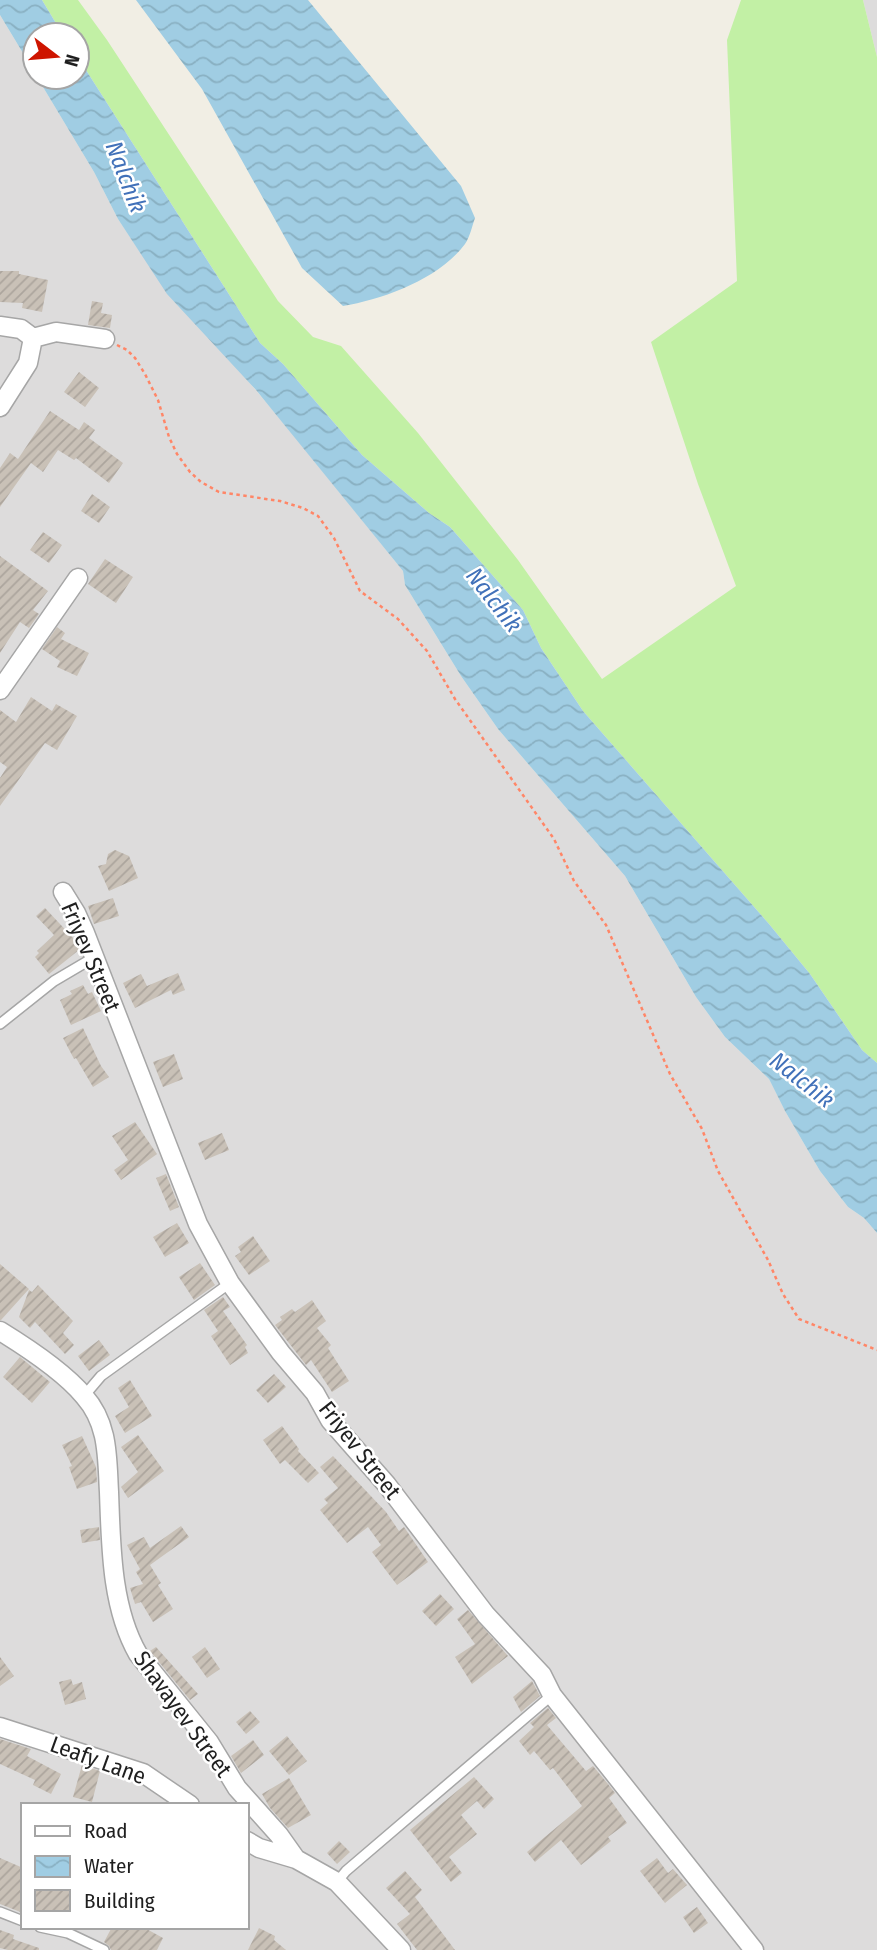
<svg xmlns="http://www.w3.org/2000/svg" width="877" height="1950" font-family="'Fira Sans Condensed',sans-serif">
<style>
.residential{fill:#dddcdc;fill-rule:evenodd}
.garden{fill:#c2f0a5}
.water{fill:url(#water-waves)}
.building{fill:url(#building-hatch)}
.lines{fill:none;stroke-linecap:round;stroke-linejoin:round}
.service-casing{stroke:#a6a6a6;stroke-width:12}
.minor-casing{stroke:#a6a6a6;stroke-width:21}
.path{stroke:#ff8667;stroke-width:2.5;stroke-dasharray:3.5 3.5;stroke-linecap:butt}
.service{stroke:#fff;stroke-width:9}
.minor{stroke:#fff;stroke-width:18}
.labels{text-anchor:middle;stroke-width:5;stroke-linejoin:round;paint-order:stroke}
.street-label{font-size:23px;fill:#1f1f1f;stroke:#fff}
.water-label{font-size:24px;font-style:italic;fill:#4171b9;stroke:#fff}
</style>
<defs>
<pattern id="water-waves" width="16" height="10" patternUnits="userSpaceOnUse" patternTransform="scale(1.75)"><rect width="16" height="10" fill="#a0cde3"/><path d="M0 5q4-4 8 0t8 0" fill="none" stroke="#89b0c2"/></pattern>
<pattern id="building-hatch" width="6" height="6" patternUnits="userSpaceOnUse" patternTransform="scale(1.75)"><rect width="6" height="6" fill="#c9c1b7"/><path d="M-1 1l2-2M0 6l6-6M5 7l2-2" fill="none" stroke="#aca59d"/></pattern>
</defs>
<rect width="100%" height="100%" fill="#f1eee4"/>
<path class="residential" d="M863 0H877V57Z
M0 15 35 73V77H37L94 172 118 219 142 255 286 426 403 571 405 585 461 676 498 729 625 876 696 997 725 1037 769 1079 785 1111 820 1171 848 1207 864 1218 877 1233V1950H0ZM23 1805H247V1927H23Z"/>
<path class="garden" d="M42 0H78L107 40 278 301 313 337 341 346 418 433 518 560 602 679 736 586 698 484 651 342 737 281 727 40 741 0H863L877 57V1063L862 1050 810 974 769 924 583 711 541 648 523 610 450 527 429 513 362 455 283 364 260 343 77 56V35H63Z"/>
<path class="water" d="M0 0H42L63 35H35V73L0 15Z
M136 0H308L461 186 475 218C472 226 470 237 465 244 439 279 384 299 343 306L302 268 202 89Z
M77 56 260 343 283 364 362 455 429 513 450 527 523 610 541 648 583 711 769 924 810 974 862 1050 877 1063V1233L864 1218 848 1207 820 1171 785 1111 769 1079 725 1037 696 997 625 876 498 729 461 676 405 585 403 571 256 390 167 294 118 219 94 172 37 77H77Z"/>
<path class="building" d="M0 271H19V274L48 280 42 312 22 308 23 303 0 302Z
M92 301 103 303 101 313 112 315 110 328 88 325Z
M79 372 99 388 85 407 64 392Z
M50 411 79 430 84 422 95 430 89 438 123 463 109 483 76 458 74 460 58 450 43 472 31 463 0 507V468L10 453 18 459Z
M92 494 110 507 99 523 81 511Z
M43 532 62 545 49 563 30 550Z
M0 556 48 591 33 610 39 614 29 628 20 622 0 653Z
M105 559 133 577 116 603 88 584Z
M57 627 65 633 61 639 89 653 77 676 57 667 60 661 42 649Z
M31 697 52 711 56 704 77 716 57 750 45 743 0 806V778L7 767 0 762V710L16 722Z
M115 850 129 856 138 878 109 891 98 866 106 864 108 854Z
M113 898 119 916 94 924 88 906Z
M45 908 75 940 79 950 49 974 35 957 39 953 37 951 54 935 36 916Z
M178 973 185 990 173 995 171 990 135 1008 123 983 141 974 147 986Z
M83 985 88 994 92 992 101 1011 71 1025 60 1000 72 994 70 991Z
M83 1028 101 1066 109 1077 93 1087 76 1058 74 1059 63 1038Z
M174 1054 183 1079 163 1087 153 1062Z
M135 1122 157 1154 121 1180 114 1170 128 1160 112 1136Z
M222 1133 229 1150 205 1160 198 1143Z
M166 1174 179 1207 170 1211 156 1178Z
M177 1223 189 1243 165 1257 153 1237Z
M253 1236 270 1261 249 1275 235 1256 241 1252 238 1247Z
M200 1263 215 1285 194 1300 179 1277Z
M0 1264 29 1289 1 1320H0Z
M38 1285 73 1321 63 1333 74 1345 65 1354 35 1322 30 1328 19 1317 29 1290 32 1292Z
M223 1297 230 1307 223 1311 247 1345 245 1347 248 1353 230 1365 211 1336 218 1331 204 1310Z
M312 1300 326 1321 317 1328 331 1345 328 1348 349 1381 332 1392 311 1360 306 1365 275 1325 282 1320 280 1317 292 1309 295 1312Z
M99 1340 110 1355 89 1371 78 1356Z
M20 1357 50 1382 32 1403 3 1377Z
M274 1374 286 1387 268 1403 256 1390Z
M130 1380 152 1416 125 1433 115 1416 129 1407 118 1388Z
M282 1426 299 1449 298 1451 319 1473 308 1483 285 1460 280 1464 263 1440Z
M138 1435 164 1471 128 1498 121 1487 138 1472 121 1447Z
M82 1436 96 1467 97 1482 77 1489 69 1467 72 1466 62 1445Z
M333 1456 386 1512 399 1531 404 1527 428 1562 397 1585 372 1552 381 1545 368 1527 347 1543 320 1510 328 1503 324 1499 338 1488 320 1467Z
M181 1526 189 1537 150 1565 161 1583 158 1585 173 1609 153 1622 141 1602 135 1604 130 1588 143 1584 136 1572 140 1569 127 1545 144 1537 150 1548Z
M99 1527 100 1540 82 1543 80 1530Z
M440 1594 454 1609 436 1626 422 1611Z
M468 1610 508 1656 472 1684 455 1657 475 1644 457 1619Z
M156 1647 198 1694 190 1700 150 1651Z
M205 1647 220 1669 207 1678 192 1657Z
M0 1657 14 1676 0 1686Z
M71 1679 73 1685 82 1682 86 1699 65 1705 59 1682Z
M532 1681 540 1696 521 1712 513 1697Z
M548 1708 556 1718 547 1725 586 1771 593 1766 608 1784 615 1793 609 1798 627 1823 608 1837 611 1841 581 1865 561 1840 535 1862 527 1852 582 1806 553 1768 550 1770 534 1751 530 1755 519 1741 534 1727 530 1723Z
M250 1711 260 1722 246 1734 236 1722Z
M287 1736 307 1761 289 1775 269 1751Z
M0 1739 31 1749 27 1756 61 1774 51 1794 33 1785 35 1780 0 1764Z
M253 1740 264 1755 241 1773 231 1756Z
M82 1765 100 1771 92 1802 73 1797Z
M474 1777 494 1799 484 1809 477 1801 461 1815 477 1834 449 1857 462 1873 451 1882 410 1830Z
M289 1778 311 1815 288 1828 270 1808 262 1794Z
M339 1841 350 1852 337 1864 327 1853Z
M0 1858 23 1868V1913L0 1904Z
M657 1858 668 1873 673 1869 687 1885 665 1903 640 1871Z
M405 1871 422 1890 415 1897 455 1950H417L397 1924 410 1914 386 1888Z
M697 1907 708 1923 694 1933 683 1917Z
M112 1927H143L163 1938 157 1950H111L109 1946 104 1942Z
M259 1928 275 1936 274 1940 286 1950H248Z
M0 1930 14 1935 13 1939 39 1948V1950H8L0 1948Z"/>
<g class="lines">
<g class="service-casing">
<path id="service" d="M0 1024 54 981 93 958
M84 1396 101 1376 230 1283
M337 1882 346 1871 552 1695
M0 1912 23 1921
M40 1927 68 1933 104 1950"/>
</g>
<g class="minor-casing">
<path id="minor" d="M0 326 21 329 33 338
M33 338 56 332 105 339
M0 407 28 363 33 338
M0 690 78 578
M63 892 76 913 85 933 198 1224 230 1283 281 1353 315 1393 330 1420 387 1485 486 1615 542 1675 552 1695 754 1950
M0 1331C26 1347 64 1372 84 1396 109 1424 107 1458 109 1492 111 1545 111 1607 138 1654L209 1742 237 1788 279 1835 296 1859 337 1882 401 1950
M0 1727 143 1773 190 1805
M247 1841 259 1848 296 1859"/>
</g>
<path class="path" d="M117 345 127 350 135 358 145 374 158 400 169 437 177 454 190 472 201 482 219 492 280 501 303 508 318 516 334 538 360 591 398 619 427 651 455 699 554 839 574 881 606 925 670 1074 702 1129 718 1171 768 1260 783 1294 799 1319 877 1350"/>
<use href="#service" class="service"/>
<use href="#minor" class="minor"/>
</g>
<g class="labels">
<g class="street-label">
<text transform="translate(91 957) rotate(67)" y="8">Friyev Street</text>
<text transform="translate(360 1450) rotate(52)" y="8">Friyev Street</text>
<text transform="translate(183 1714) rotate(54)" y="8">Shavayev Street</text>
<text transform="translate(98 1760) rotate(20)" y="8">Leafy Lane</text>
</g>
<g class="water-label">
<text transform="translate(126 177) rotate(69)" y="8">Nalchik</text>
<text transform="translate(494 600) rotate(52)" y="8">Nalchik</text>
<text transform="translate(802 1080) rotate(38)" y="8">Nalchik</text>
</g>
</g>
<rect x="21" y="1803" width="228" height="126" fill="#ffffff" stroke="#a5a5a5" stroke-width="2"/>
<rect x="35" y="1826" width="35" height="10" fill="#ffffff" stroke="#a5a5a5" stroke-width="2"/>
<text x="84" y="1838" font-size="21" fill="#1f1f1f">Road</text>
<rect x="35" y="1856" width="35" height="21" fill="url(#water-waves)" stroke="#a5a5a5" stroke-width="2"/>
<text x="84" y="1873" font-size="21" fill="#1f1f1f">Water</text>
<rect x="35" y="1890" width="35" height="21" fill="url(#building-hatch)" stroke="#a5a5a5" stroke-width="2"/>
<text x="84" y="1908" font-size="21" fill="#1f1f1f">Building</text>
<g transform="translate(56 56) rotate(106)"><circle r="33" fill="#ffffff" stroke="#a5a5a5" stroke-width="2"/>
<path d="M0-5L12 26L0 18L-12 26Z" fill="#ce1500"/>
<text y="-10" font-size="19" font-weight="bold" text-anchor="middle" fill="#1f1f1f">N</text>
</g>
</svg>
